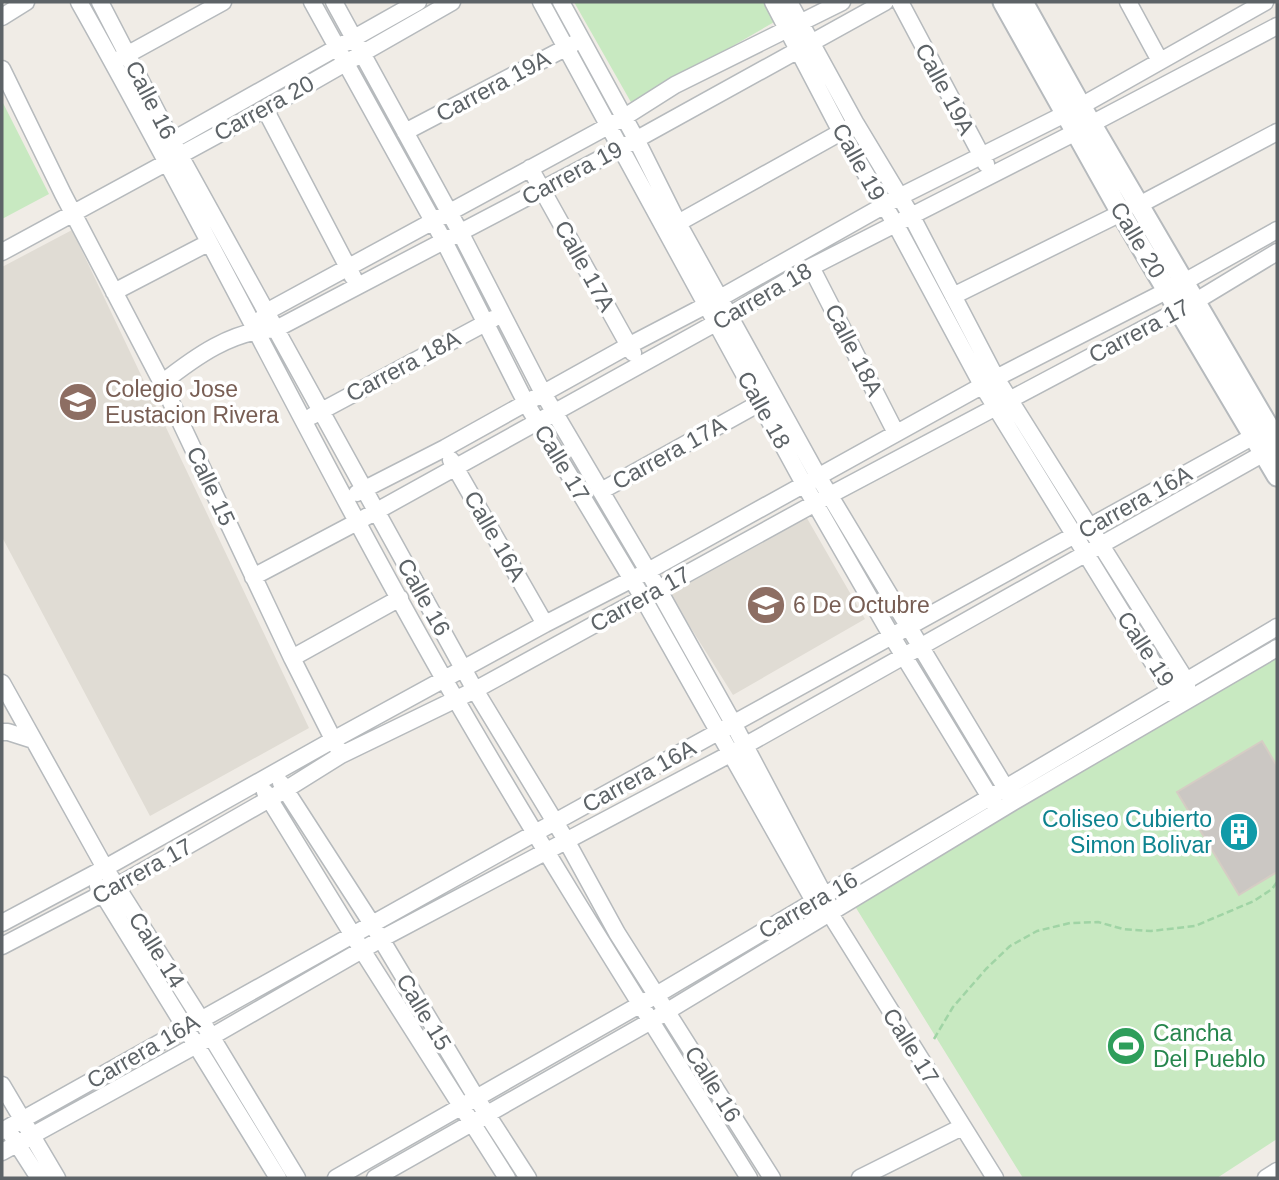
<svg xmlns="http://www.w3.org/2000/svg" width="1279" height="1180" font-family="Arial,sans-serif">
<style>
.education{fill:#e0dcd4}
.green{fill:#c8e9c1}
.building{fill:#cbc7c3;stroke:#d5cdc4;stroke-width:2}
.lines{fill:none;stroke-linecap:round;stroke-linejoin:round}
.minor-casing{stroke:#b6babd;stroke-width:19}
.tertiary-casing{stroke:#b6babd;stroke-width:23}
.path{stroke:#a0d4a5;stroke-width:2.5;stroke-dasharray:7 3.5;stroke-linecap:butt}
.minor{stroke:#fff;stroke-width:16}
.tertiary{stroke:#fff;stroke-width:19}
.labels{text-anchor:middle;stroke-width:7;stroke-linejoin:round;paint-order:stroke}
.street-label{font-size:23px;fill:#5d6367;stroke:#fff}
.education-label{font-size:23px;fill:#785e54;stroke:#fff;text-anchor:start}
.culture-label{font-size:23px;fill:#0d838f;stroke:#fff;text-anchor:end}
.leisure-label{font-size:23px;fill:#27864d;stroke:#fff;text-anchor:start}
</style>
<rect width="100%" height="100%" fill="#f0ece6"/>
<path class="education" d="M72 230 309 728 150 816 2 537V267Z
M804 513 865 619 733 695 667 590Z"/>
<path class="green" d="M574 2H765L776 21 632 104Z
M2 101 49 194 2 219Z
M1277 653V1139L1217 1178H1023L853 903Z"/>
<path class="building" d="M1262 741 1277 766V872L1239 895 1177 792Z"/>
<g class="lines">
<g class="minor-casing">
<path id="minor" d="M79 2C205 225 317 456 444 679 541 848 646 1013 749 1178
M100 2 172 141 475 690 566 840 617 933 772 1178
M312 2 444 241 526 403 643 598 814 901 822 906
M334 2 460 232 543 393 648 571 733 723 824 895 829 912 995 1178
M541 2 804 484 891 635 996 807
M561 2 636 139 678 223 818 476 1011 797
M773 2 841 132 896 225 982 385 1171 692 1179 696
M789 2 856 124 912 217 996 378 1187 682V692
M900 2 986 164
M1128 2 1160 61
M2 17 26 2
M121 58 223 2
M2 69 63 194 162 383 292 658 337 747
M265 109 353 277
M405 132 573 44
M164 145 418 2
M530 168 633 353
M1139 205 1277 132
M678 223 850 127
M2 252 265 109 452 2
M811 267 896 433
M114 292 208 243
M953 296 1121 213
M262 319 266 312 623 118 675 85 842 2
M162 383C195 357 232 330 276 329L621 148 885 2
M312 416 493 319
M451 460 545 624
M601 491 767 399
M357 493 445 448 628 346 720 298 899 197 1081 106 1265 2
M253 577 357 522 730 315 811 267 1076 132 1277 26
M292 658 400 598
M2 683 105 868 200 1018 297 1178
M2 732H8L33 740
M281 783 372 924 477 1099 528 1178
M265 792 362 950 507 1178
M98 886 278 1178
M2 923 105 868 333 740 545 624 648 571 996 378 1184 282 1277 230
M2 946 117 886 285 790 341 755 475 690 830 495 1196 301 1277 252
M2 1085 57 1178
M2 1131 535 833 1263 431
M12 1136 39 1178
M2 1152 211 1037 381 939 730 754 1273 448
M336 1178 641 1004 1277 627
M375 1178 651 1021 1013 802 1277 648
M860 1178 962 1127
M1266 1178 1277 1171"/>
</g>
<g class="tertiary-casing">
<path id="tertiary" d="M1003 2 1121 213 1277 476
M1023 2 1081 106 1277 441"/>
</g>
<path class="path" d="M934 1039 953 1007 986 969 1010 946 1037 931 1070 923 1098 922 1123 929 1151 931 1195 926 1254 901 1272 889 1277 882"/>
<use href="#minor" class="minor"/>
<use href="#tertiary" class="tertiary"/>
</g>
<defs>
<g id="university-disc" transform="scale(2.0125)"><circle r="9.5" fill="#8d6e63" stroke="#fff"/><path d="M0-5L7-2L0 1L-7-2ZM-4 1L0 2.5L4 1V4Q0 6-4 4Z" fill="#fff"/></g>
<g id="school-disc" transform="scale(2.0125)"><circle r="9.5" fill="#8d6e63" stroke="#fff"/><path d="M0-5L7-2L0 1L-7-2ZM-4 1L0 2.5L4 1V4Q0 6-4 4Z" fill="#fff"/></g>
<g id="building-disc" transform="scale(2.0125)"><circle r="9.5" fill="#0f9aa8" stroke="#fff"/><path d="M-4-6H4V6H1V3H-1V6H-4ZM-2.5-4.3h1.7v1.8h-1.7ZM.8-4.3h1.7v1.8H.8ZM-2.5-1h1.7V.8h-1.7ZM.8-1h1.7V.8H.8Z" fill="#fff"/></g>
<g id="stadium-disc" transform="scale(2.0125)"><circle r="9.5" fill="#2e9e5b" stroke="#fff"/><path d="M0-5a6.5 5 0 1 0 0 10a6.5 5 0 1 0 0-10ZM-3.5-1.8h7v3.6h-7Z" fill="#fff"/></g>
</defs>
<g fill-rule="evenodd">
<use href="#university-disc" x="78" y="402"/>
<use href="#school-disc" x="766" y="605"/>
<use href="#building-disc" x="1239" y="832"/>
<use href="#stadium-disc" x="1126" y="1046"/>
</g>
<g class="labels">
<g class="street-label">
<text transform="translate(493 86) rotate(-28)" y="8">Carrera 19A</text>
<text transform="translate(945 89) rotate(62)" y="8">Calle 19A</text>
<text transform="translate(151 100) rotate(63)" y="8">Calle 16</text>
<text transform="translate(264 108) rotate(-29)" y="8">Carrera 20</text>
<text transform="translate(859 162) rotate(61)" y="8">Calle 19</text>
<text transform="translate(572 173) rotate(-28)" y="8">Carrera 19</text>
<text transform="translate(1138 240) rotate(59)" y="8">Calle 20</text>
<text transform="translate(585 266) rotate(61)" y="8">Calle 17A</text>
<text transform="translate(762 296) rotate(-30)" y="8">Carrera 18</text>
<text transform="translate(1139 331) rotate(-28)" y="8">Carrera 17</text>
<text transform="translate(854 350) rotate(63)" y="8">Calle 18A</text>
<text transform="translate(403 366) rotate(-28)" y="8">Carrera 18A</text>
<text transform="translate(764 410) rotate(61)" y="8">Calle 18</text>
<text transform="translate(669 453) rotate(-29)" y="8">Carrera 17A</text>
<text transform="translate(562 463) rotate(59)" y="8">Calle 17</text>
<text transform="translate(211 486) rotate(65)" y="8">Calle 15</text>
<text transform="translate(1135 502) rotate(-29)" y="8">Carrera 16A</text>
<text transform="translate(495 536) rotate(60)" y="8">Calle 16A</text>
<text transform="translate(424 597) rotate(61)" y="8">Calle 16</text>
<text transform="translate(640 599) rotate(-29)" y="8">Carrera 17</text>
<text transform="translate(1146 649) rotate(57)" y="8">Calle 19</text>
<text transform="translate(639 776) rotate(-29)" y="8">Carrera 16A</text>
<text transform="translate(142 871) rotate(-29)" y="8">Carrera 17</text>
<text transform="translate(808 905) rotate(-30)" y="8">Carrera 16</text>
<text transform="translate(157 950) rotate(58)" y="8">Calle 14</text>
<text transform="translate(424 1012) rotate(59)" y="8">Calle 15</text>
<text transform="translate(911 1046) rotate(58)" y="8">Calle 17</text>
<text transform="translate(143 1051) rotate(-30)" y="8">Carrera 16A</text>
<text transform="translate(713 1084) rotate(58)" y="8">Calle 16</text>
</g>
<g class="education-label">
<text x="105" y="397">Colegio Jose<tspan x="105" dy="26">Eustacion Rivera</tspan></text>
<text x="793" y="613">6 De Octubre</text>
</g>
<g class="culture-label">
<text x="1212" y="827">Coliseo Cubierto<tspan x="1212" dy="26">Simon Bolivar</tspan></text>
</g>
<g class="leisure-label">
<text x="1153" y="1041">Cancha<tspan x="1153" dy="26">Del Pueblo</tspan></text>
</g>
</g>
<rect width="1279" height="1180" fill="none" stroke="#5d6367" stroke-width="7"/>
</svg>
